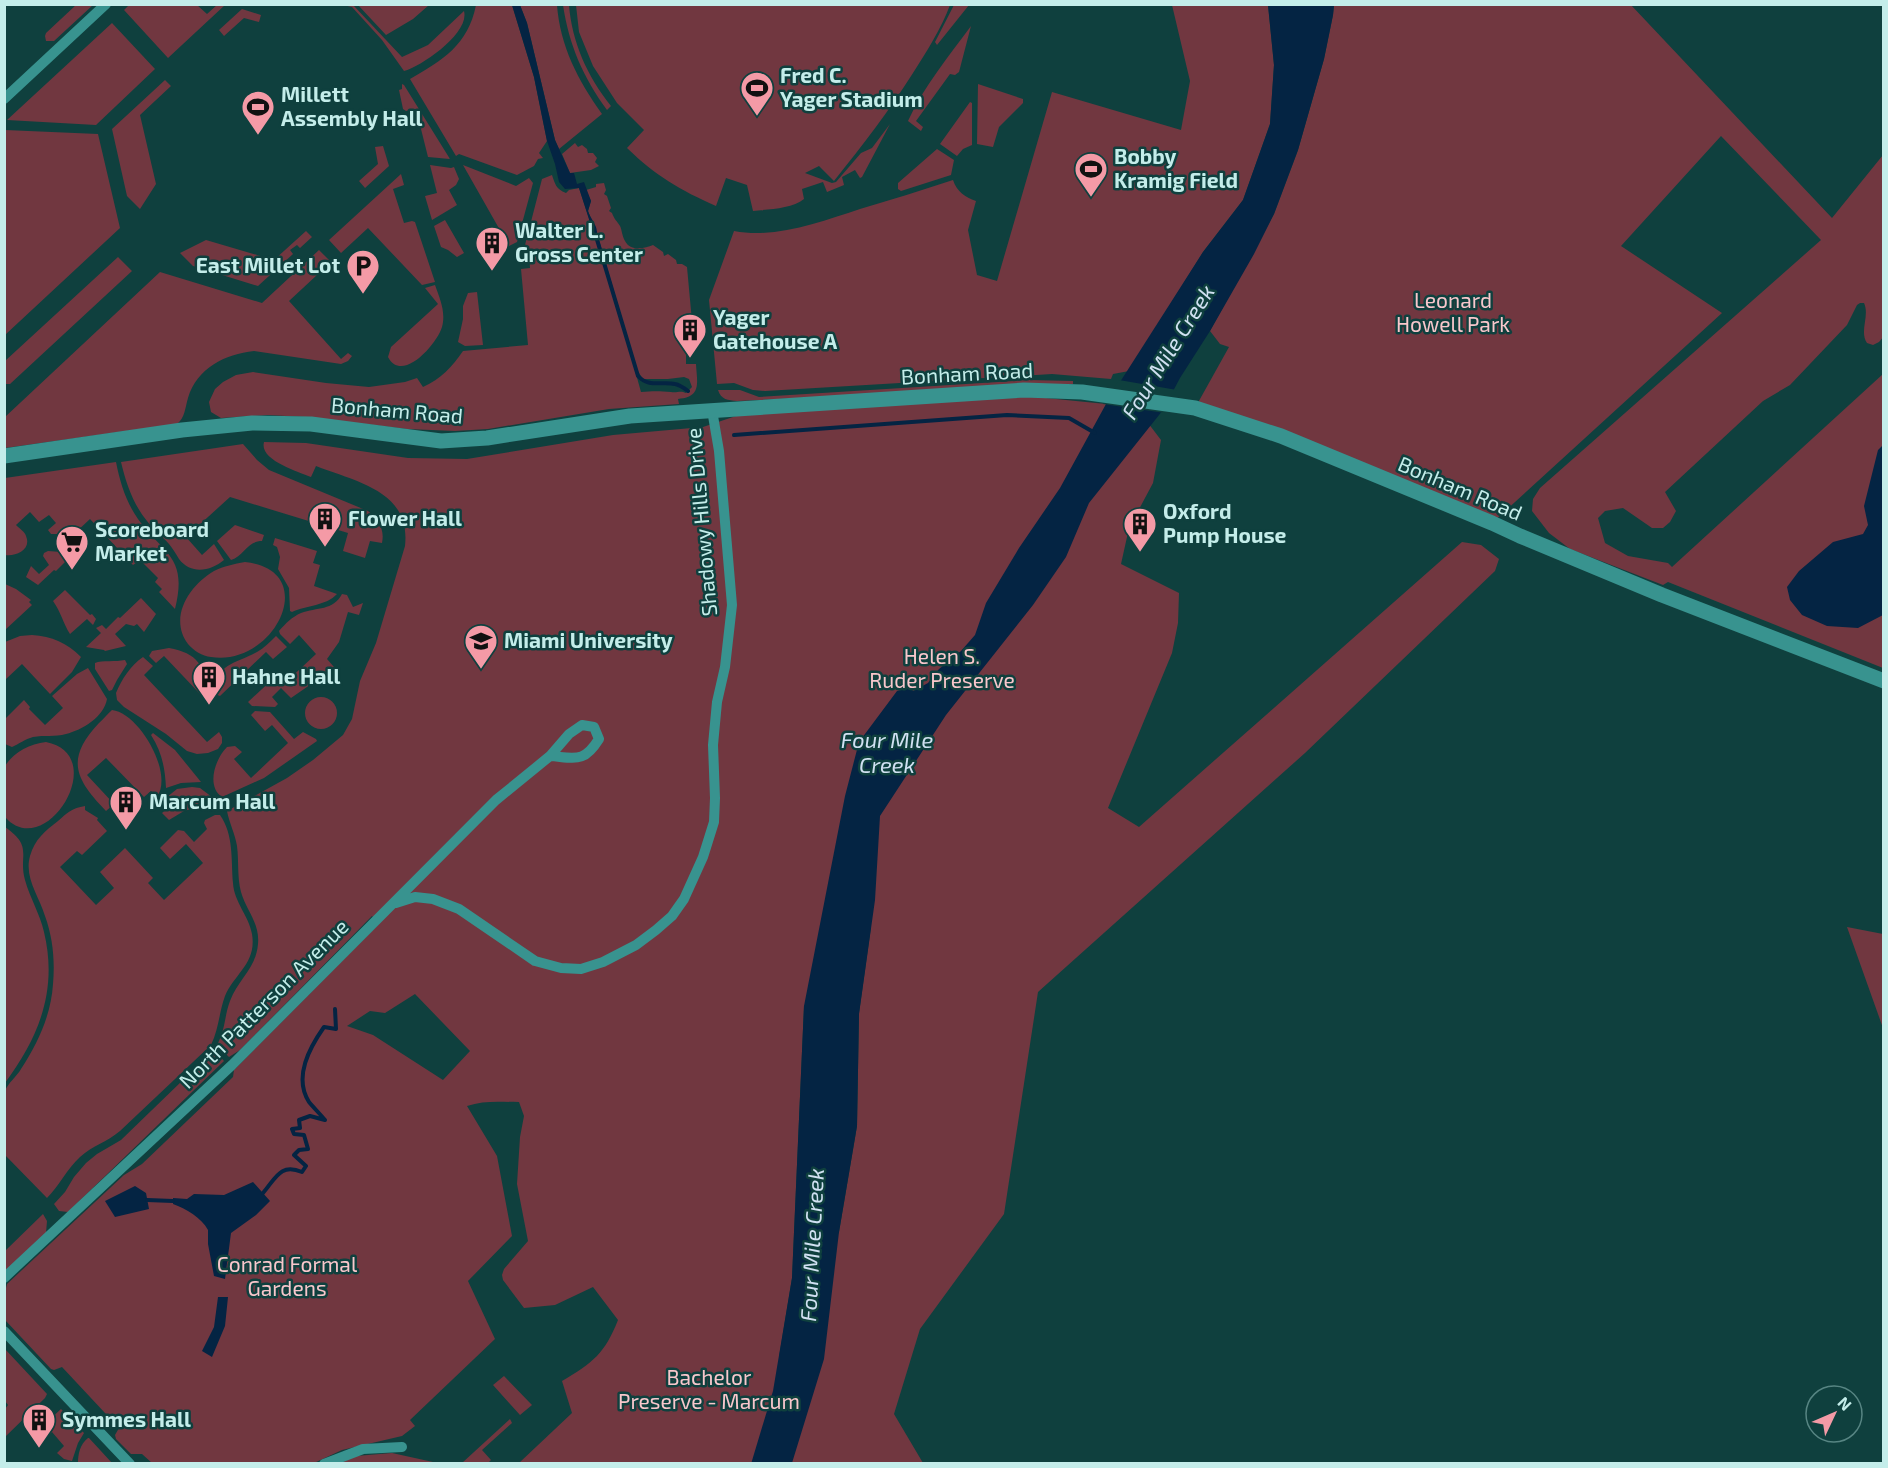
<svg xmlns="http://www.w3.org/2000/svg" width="1888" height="1468" font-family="'Exo 2',sans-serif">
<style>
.green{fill:#713740;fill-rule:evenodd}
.water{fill:#042443}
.pier{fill:#0f403e}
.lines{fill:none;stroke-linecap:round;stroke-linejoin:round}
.stream{stroke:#042443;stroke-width:4}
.street{stroke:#38938f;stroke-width:10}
.secondary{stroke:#38938f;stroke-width:15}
.labels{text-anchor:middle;stroke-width:5;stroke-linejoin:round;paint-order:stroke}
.poi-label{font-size:21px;font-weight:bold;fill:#c4edea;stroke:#0f403e;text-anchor:start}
.park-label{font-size:21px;fill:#f9c7cc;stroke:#0f403e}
.street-label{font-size:21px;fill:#c4edea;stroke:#0f403e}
.water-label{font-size:22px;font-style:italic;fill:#d1e1f2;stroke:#0f403e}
</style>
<rect width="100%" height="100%" fill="#0f403e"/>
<path class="green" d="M130 4 197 5 207 14 217 5H225L168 58 124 10Z
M76 5H93L54 41H46L45 36 46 33Z
M343 5 354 6 402 57 428 45 464 11C470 33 422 66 404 71L382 40 352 7Z
M358 5H429L413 19 386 35Z
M476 5H512L534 77 547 141 539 153 543 158 538 159 534 166 517 175 459 154 456 156 410 79C443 60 468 45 476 5Z
M520 5H557C560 46 578 80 602 114L559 149 555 140 527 23Z
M563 5H569C572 42 587 76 611 106L607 110C583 77 569 45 563 5Z
M576 5V4L950 5C941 29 927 51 913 73 889 111 862 146 834 181L819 166 805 173 832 183 836 182 861 153 872 148 890 124 862 177 860 178 855 170 842 177 844 185 827 192 823 182 802 189 804 199C792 209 769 209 753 211L747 185 726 178 716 206C680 190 656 176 627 148L644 130 617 103 593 66 579 32Z
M954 5H969L937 45 935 42Z
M1172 5H1268L1274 65 1270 124 1243 200 1203 252 1129 371 1113 374 1111 379 1052 374 765 391 753 390 734 383 717 384 709 300 734 231C776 239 820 222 860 209 891 200 922 190 953 180 957 192 965 197 976 201L968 230 977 275 997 281 1052 92 1181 130 1190 81Z
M1334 5H1631L1832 218 1883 155 1884 336 1879 342 1873 345 1867 343C1859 331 1870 316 1864 303H1860L1857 305 1847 325 1790 385 1763 401 1665 492 1676 511 1670 522 1663 528H1652L1623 508 1605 511 1598 518 1605 543 1628 556 1668 563 1672 567 1883 374V668L1668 582 1663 585 1570 549 1549 533 1532 511 1533 499 1540 488 1821 240 1721 136 1621 246 1722 313 1492 523 1195 408 1229 347 1220 344 1210 331 1274 214 1298 150 1324 59 1333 15Z
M242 9 261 15 259 22 244 18 224 36 219 30Z
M112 23 155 69 96 125 7 120Z
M971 26 959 72 955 75 950 74 916 121 923 127 921 131 908 121C924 86 949 56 971 26Z
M165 80 171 86 140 115 156 184 140 209 127 196 112 129Z
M402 84 404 85 450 159 428 157 416 109 406 111 403 109 399 90 402 89Z
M978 84 1023 99V103L999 127 993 147 977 144Z
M970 102 972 103V145L963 149 957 156 940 144Z
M5 130 98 134 120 228 5 335Z
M575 143 578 147 582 145 587 149 588 153H593L597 158 595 162 599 166 591 170 570 173 562 154Z
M383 146 389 166 365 188 359 181 378 164 375 147Z
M937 149 954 160 951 175 901 191 898 189V183Z
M430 165 451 168 454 167 459 179 456 185 449 190 457 205 432 220 425 196 437 193Z
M463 165 516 186 529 178 533 183 517 242 509 246Z
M401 174 404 185 393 189 404 223 412 221 415 222 435 282 422 285 368 228 341 253 329 240Z
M552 175C555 184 556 189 566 193L569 190 579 188 614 295 641 392C652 391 660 391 671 392 678 393 680 390 686 393L692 387 689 379 684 377 668 379H643L637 370 597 233 588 211 591 201 586 190 596 187V184L604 183 606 190 604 194 607 196 611 208 609 211 612 213C614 219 617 221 620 226 622 230 622 236 625 241 630 251 644 249 653 245L663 252 664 256 668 254 676 260 677 264H682L687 267 695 354H686V364H696C697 383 702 397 678 399L679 404 609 409 488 429 455 431 407 429 305 417 268 415 221 418 211 412 209 402 215 389 223 382 236 375 253 372 326 383 369 387 405 382 417 378 423 387C441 379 452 367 463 351L528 345 521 269 530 268 529 253 525 245 542 179Z
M445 220 464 253 457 257 448 250 441 247 434 226Z
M306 231 312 237 300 248 297 245 290 250 293 254 258 286 193 266 180 253 206 240 274 260Z
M319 250 331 262 289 301 341 359 348 353 352 356 348 361 341 364 254 351C225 354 197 368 188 398 185 408 185 418 177 424L5 448V417L160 272 262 303Z
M118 257 132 271 10 384H5V361Z
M435 285C440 299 446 312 442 327 437 344 402 384 388 357L391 347 438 304 425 288Z
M477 292 483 345 465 346 458 342 463 319V306L468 293Z
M1028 380 1073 381V384H1028L861 395 737 401C728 400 721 400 718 390H740L759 397Z
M1016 395 1106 404 1145 419 1161 440 1153 483 1129 528 1121 564 1179 593 1178 623 1172 653 1108 808 1139 827 1462 542 1481 545 1499 559 1495 571 1305 753 1038 992 1004 1214 920 1329 894 1414 923 1463H519L572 1413 562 1381C593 1363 605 1353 618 1320L593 1287 555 1305 524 1308 503 1280 502 1275 504 1269 528 1241 517 1184 520 1137 524 1116 519 1102C501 1102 484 1100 467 1106L497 1156 512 1236 468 1281 495 1339 410 1420 415 1426 402 1436 342 1450 314 1463H152L142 1454H131L116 1439 115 1435 119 1428 62 1367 54 1370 51 1369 5 1320V1292L7 1284 124 1175 142 1164 233 1077 234 1070 379 924 372 916 240 1050 229 1057 217 1045C226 1028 224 1017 230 1001 238 979 256 969 258 944 260 923 246 910 241 892 237 877 239 861 237 846 235 834 229 822 227 811L287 778 313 760 343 735 352 719 360 681 376 643 405 546C411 491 357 482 316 466L311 477C297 471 259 460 264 442L306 443 408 458 467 459 613 435 703 427 736 416ZM871 927 859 1013 857 1126 839 1232 779 1357 792 1278 804 1006ZM415 994 470 1051 443 1080 373 1035 347 1026 370 1011 385 1013Z
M243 444 257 460 269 470 368 511C378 519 385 529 382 543L370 541 365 558 343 551 348 533 230 497 186 537 202 555 214 544 224 560C211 571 191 575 179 559 176 554 173 549 169 544 162 536 153 529 147 521 133 504 126 483 121 462Z
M116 462C120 482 126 502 138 519 164 555 188 556 175 609L159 592 162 589 155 582 158 578 140 560 133 565 90 519 74 534H51L48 530 56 523 49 515 39 522 30 512 16 525C19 528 25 532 26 536 32 550 15 557 5 555V478Z
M235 525 264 535 262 541C247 541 244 556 231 560L217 541Z
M275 538 317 551 313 563 320 565 314 586 337 594C326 606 307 605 292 612L290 611 289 588 278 569 280 557 277 547 273 545Z
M48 551 74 553 56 571 54 570 38 585 26 577 31 566 39 574 49 565 43 556 44 553Z
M245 562C322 570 275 667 211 657 202 656 194 651 188 644 168 617 190 585 214 571 224 566 234 564 245 562Z
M5 584 16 589 31 600 29 602 32 605 5 630Z
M65 590 90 615 92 614 96 619 93 625 87 619 70 634C63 623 61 612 53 601Z
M342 594 347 595 353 607 363 603 359 615 348 612 339 642 327 659 334 667 333 669 291 698 281 688 272 697 278 704 275 707 252 706 248 702 276 676 284 684 316 654 299 635 290 644 280 634 279 631C286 623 292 617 301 613 317 607 333 611 342 594Z
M141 598 156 614 144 632 137 624 134 626 126 624 115 634 126 646 105 651 104 650 86 647 101 633 96 628 102 625 106 629 118 617 120 618Z
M32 635C52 636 67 643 81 657L72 672 50 694 22 664 5 680V642L20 636Z
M276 636 287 647 273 659 266 652 220 696 215 694C215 663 236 664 257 652 264 648 270 642 276 636Z
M169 648C197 653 206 666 208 694L203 693 202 696 164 656 156 663 149 656 152 651Z
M143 657 153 666 144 675 207 742 219 732 222 737V743L218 749 208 753 197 754 187 751 166 734 124 707 117 700 116 693C122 679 130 666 143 657Z
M125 660 127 664 117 680 112 690 109 691 95 669V663C102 660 116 662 125 660Z
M88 668 107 699C104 717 82 730 66 734 55 737 44 735 33 737 25 739 19 744 12 747L5 744V719L24 700 30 707 29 709 45 725 63 708 52 696 77 674Z
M305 713a16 16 0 1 1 32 0a16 16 0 1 1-32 0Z
M112 710C139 713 174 773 157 797L151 791 144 797 106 758 87 775 114 804 106 811C75 779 65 759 99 723 104 719 107 714 112 710Z
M255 711 270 712 294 739 303 732 316 739 317 741 264 778 222 797C206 786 215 759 227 747L235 746 242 752 234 759 251 778 288 743 272 725 265 731 251 715Z
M153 733 175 750 201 782 181 783 166 788C165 768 162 752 151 735Z
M46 742C112 755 45 863 5 817V766C14 752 29 744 46 742Z
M192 787 200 788 212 797 211 805 209 804 184 811 169 820 162 813 168 808 162 801 177 789Z
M85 806V810L98 818 97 820 107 831 82 855 77 851 60 867 96 905 114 888 100 872 125 848 153 878 148 883 164 900 203 863 186 844 170 859 160 848 178 830 184 831 194 842 207 829 204 823 205 820 215 815H220C234 835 231 860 233 883 234 902 249 916 252 934 257 963 234 974 225 996 219 1012 219 1029 211 1045L120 1131C107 1142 92 1146 80 1157 67 1169 59 1186 47 1198L5 1155C4 1144 2 1098 5 1091 8 1083 17 1076 21 1069 38 1043 51 1015 53 984 55 961 53 938 45 916 39 896 24 878 30 856 35 839 45 831 58 821 67 813 72 808 85 806Z
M5 827C34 847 18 855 25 880 30 898 40 914 44 932 58 990 39 1037 5 1083Z
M1847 927 1883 934V1028Z
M214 1050 224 1061 68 1212 59 1211 54 1204 65 1192 74 1177 86 1163 97 1154 121 1140Z
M43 1214 47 1221 46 1233 5 1272V1251Z
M5 1349 47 1394 45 1398 5 1437V1409L8 1405 5 1401Z
M504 1376 532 1405 520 1415 493 1385Z
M61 1409 84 1433 78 1443 72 1461 64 1459 57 1453 64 1446 52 1432 41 1443 33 1435Z
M510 1419 512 1423 482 1450 491 1460 489 1462 462 1463Z
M88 1438H89L112 1463H78C78 1454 80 1444 88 1438Z
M392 1453 433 1462V1463L338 1464 356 1456Z"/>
<path class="water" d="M512 5H520L527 23 555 140 570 173H574L577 184 584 182 591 201 588 211C591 221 601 228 595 238L579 188 565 189 559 182 555 164 547 141 534 77Z
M1268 5H1334L1333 15 1324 59 1298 150 1274 214 1254 254 1210 331 1180 378 1163 410 1089 503 1066 557 1033 605 946 715 880 816 875 900 859 1014 857 1126 839 1232 824 1359 792 1463 751 1464 773 1391 792 1278 804 1006 845 796 859 742 897 691 911 687 913 691 928 683 939 669 961 651 975 635 986 603 1019 548 1060 488 1106 404 1203 252 1243 200 1270 124 1274 65Z
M1883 445V615L1858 628 1827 626 1802 615 1790 600 1787 587 1799 571 1833 542 1863 534 1868 525 1864 506 1878 450Z
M253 1182 270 1201 256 1215 231 1233 225 1279 214 1276 208 1244V1230C201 1217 186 1209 173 1204V1198L187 1199 194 1194 224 1195Z
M135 1186 146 1193 149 1209 115 1217 105 1201Z
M218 1297H228L225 1326 212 1357 202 1351 214 1327Z"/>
<path class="pier" d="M1119 380 1177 390 1165 413 1103 404Z"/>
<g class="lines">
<path class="stream" d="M595 233 638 376C649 388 662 381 675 384 680 385 684 388 688 391
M734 435 1007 415 1069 418 1095 433
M263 1193C276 1178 280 1163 302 1172L306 1166 294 1155 299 1150 308 1149 304 1135 294 1134 292 1129 300 1128 299 1120 310 1116 325 1120C320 1114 314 1108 309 1102 293 1077 310 1047 324 1027L336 1029 335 1009
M147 1200 173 1201"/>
<path class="street" d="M4 99 106 4
M396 903 415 897 433 899 459 909 535 961 561 968 581 969 603 962 636 945 656 930 672 916 684 899 703 857 714 822 715 798 713 745 717 702 725 667 732 605 719 451 712 410
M4 1278 232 1065 496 800 550 756C576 758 584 763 599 739L594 727 582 725 569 734 550 756
M4 1331 130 1464
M324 1464 363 1449 402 1447"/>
<path class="secondary" d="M4 456 182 430 252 423 311 424 441 441 487 438 630 416 1024 390 1082 392 1195 408 1281 436 1492 523 1520 536 1662 595 1884 681"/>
</g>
<defs>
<g id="stadium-pin" transform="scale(1.725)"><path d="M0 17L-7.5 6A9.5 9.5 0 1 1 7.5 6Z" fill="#f49aa6" stroke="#0f403e"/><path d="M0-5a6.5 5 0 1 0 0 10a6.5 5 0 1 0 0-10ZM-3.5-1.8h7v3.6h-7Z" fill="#111"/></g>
<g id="building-pin" transform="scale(1.725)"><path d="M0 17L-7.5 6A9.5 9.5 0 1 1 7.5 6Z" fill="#f49aa6" stroke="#0f403e"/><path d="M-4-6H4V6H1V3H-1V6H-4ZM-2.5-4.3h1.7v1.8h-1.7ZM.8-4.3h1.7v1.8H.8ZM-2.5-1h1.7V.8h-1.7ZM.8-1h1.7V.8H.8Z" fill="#111"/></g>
<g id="parking-pin" transform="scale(1.725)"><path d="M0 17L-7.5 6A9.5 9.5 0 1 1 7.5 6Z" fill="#f49aa6" stroke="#0f403e"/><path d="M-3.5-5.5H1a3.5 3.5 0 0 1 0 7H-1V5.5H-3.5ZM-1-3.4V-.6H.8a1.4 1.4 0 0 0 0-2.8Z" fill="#111"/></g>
<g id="supermarket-pin" transform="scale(1.725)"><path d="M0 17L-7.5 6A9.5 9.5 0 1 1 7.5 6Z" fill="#f49aa6" stroke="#0f403e"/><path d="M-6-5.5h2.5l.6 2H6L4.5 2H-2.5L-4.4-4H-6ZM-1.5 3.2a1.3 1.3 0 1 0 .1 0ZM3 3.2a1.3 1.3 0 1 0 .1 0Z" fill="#111"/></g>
<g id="university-pin" transform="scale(1.725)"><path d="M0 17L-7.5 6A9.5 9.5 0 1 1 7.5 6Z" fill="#f49aa6" stroke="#0f403e"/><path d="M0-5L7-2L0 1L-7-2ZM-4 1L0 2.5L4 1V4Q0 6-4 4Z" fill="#111"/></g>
</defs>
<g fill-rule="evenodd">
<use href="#stadium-pin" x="757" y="88"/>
<use href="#stadium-pin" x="258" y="107"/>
<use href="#stadium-pin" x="1091" y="169"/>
<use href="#building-pin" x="492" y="243"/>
<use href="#parking-pin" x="363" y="266"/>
<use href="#building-pin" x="690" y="330"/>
<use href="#building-pin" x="325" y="519"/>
<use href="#building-pin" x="1140" y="524"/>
<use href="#supermarket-pin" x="72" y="542"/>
<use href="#university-pin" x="481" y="641"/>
<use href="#building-pin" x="209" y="677"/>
<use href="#building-pin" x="126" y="802"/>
<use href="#building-pin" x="39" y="1420"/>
</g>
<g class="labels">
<g class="poi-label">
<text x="780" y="83">Fred C.<tspan x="780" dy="24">Yager Stadium</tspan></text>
<text x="281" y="102">Millett<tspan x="281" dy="24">Assembly Hall</tspan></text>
<text x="1114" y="164">Bobby<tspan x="1114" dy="24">Kramig Field</tspan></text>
<text x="515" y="238">Walter L.<tspan x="515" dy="24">Gross Center</tspan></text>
<text x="340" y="273" text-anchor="end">East Millet Lot</text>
<text x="713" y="325">Yager<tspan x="713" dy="24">Gatehouse A</tspan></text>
<text x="1163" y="519">Oxford<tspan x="1163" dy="24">Pump House</tspan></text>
<text x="348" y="526">Flower Hall</text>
<text x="95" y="537">Scoreboard<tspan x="95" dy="24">Market</tspan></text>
<text x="504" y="648">Miami University</text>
<text x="232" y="684">Hahne Hall</text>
<text x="149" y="809">Marcum Hall</text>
<text x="62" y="1427">Symmes Hall</text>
</g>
<g class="park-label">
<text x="1453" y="308">Leonard<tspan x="1453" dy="24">Howell Park</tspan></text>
<text x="942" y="664">Helen S.<tspan x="942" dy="24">Ruder Preserve</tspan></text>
<text x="287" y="1272">Conrad Formal<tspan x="287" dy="24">Gardens</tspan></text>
<text x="709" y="1385">Bachelor<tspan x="709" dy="24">Preserve - Marcum</tspan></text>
</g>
<g class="street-label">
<text transform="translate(967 374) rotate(-3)" y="7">Bonham Road</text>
<text transform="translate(397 411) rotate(5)" y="7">Bonham Road</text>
<text transform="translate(1460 489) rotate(23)" y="7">Bonham Road</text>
<text transform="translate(702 522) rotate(-95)" y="7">Shadowy Hills Drive</text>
<text transform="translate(264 1004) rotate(-45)" y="7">North Patterson Avenue</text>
</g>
<g class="water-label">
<text transform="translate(1168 352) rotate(-58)" y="8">Four Mile Creek</text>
<text x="887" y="748">Four Mile<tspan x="887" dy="25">Creek</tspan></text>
<text transform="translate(812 1245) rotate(-87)" y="8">Four Mile Creek</text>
</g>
</g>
<rect width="1888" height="1468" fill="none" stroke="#c4edea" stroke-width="12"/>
<g transform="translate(1834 1414) rotate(46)"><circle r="28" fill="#0f403e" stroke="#578583" stroke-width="1.5"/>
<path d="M0-4.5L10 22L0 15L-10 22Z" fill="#f49aa6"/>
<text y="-9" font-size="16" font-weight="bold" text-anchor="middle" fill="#c4edea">N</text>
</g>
</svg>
